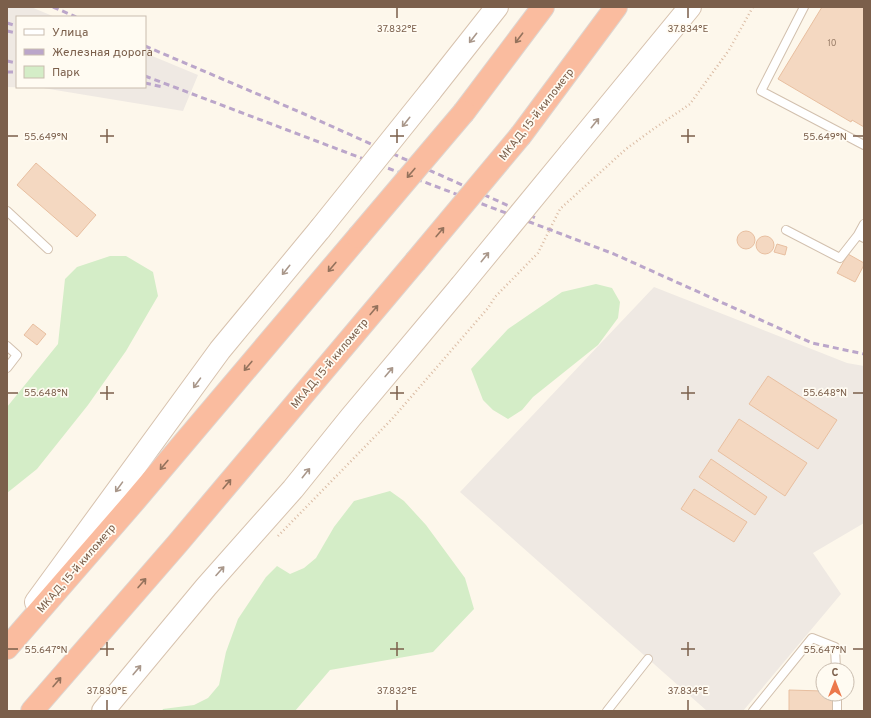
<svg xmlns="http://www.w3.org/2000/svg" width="871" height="718" font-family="Overpass,sans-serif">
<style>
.industrial{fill:#efe9e3}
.green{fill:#d4edc7}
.building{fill:#f4d8c1;stroke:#e8bfa0}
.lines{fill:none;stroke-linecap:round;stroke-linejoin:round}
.lane-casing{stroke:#d2c0ae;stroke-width:10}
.secondary-casing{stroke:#d7c2ae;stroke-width:24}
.highway-casing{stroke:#ddd5d0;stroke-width:24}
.path{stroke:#dabba3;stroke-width:2.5;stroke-dasharray:1 3;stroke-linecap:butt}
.lane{stroke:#fff;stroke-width:8}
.secondary{stroke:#fff;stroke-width:22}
.highway{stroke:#fabc9f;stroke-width:22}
.rail{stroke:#bba6ca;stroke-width:3;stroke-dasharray:6 4;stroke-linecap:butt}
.secondary-bridge-casing{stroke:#d7c2ae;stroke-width:24;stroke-linecap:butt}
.highway-bridge-casing{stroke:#ddd5d0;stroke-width:24;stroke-linecap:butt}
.secondary-bridge{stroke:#fff;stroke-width:22}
.highway-bridge{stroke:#fabc9f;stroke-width:22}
.oneway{stroke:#a9978a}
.oneway2{stroke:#94725c}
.ticks{fill:none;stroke:#7b5f4b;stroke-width:1.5}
.labels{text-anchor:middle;stroke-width:3.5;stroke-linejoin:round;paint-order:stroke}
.number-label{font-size:9px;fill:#997d68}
.street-label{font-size:11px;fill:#7b5f4b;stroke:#fffbf2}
.ticks-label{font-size:10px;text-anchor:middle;fill:#7b5f4b;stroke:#fffbf2;stroke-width:3.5;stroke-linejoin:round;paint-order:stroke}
</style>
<rect width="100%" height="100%" fill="#fdf7eb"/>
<path class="industrial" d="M7 7H31L55 17H17V87H145V53L198 75 183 111 43 88 7 87Z
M654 287 847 363 864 366V523L813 553 841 594 743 711H707L460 492Z"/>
<path class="green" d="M110 256H126L153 272 158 296 126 351 88 405 37 469 7 493V407L58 344 65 279 77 267Z
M596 284 612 288 620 302 618 318 598 345 533 397 522 410 508 419 493 410 483 400 471 369 508 329 562 292Z
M390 491 404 501 426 525 465 578 474 609 433 652 330 670 295 711H162L163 709 194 705 208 698 219 685 226 652 238 619 266 577 277 566 290 574 304 568 316 558 334 527 354 501Z"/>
<path class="building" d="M822 7H864V127L852 120 851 122 778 79Z
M36 163 96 215 77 237 17 185Z
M737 240a9 9 0 1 1 18 0a9 9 0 1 1-18 0Z
M756 245a9 9 0 1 1 18 0a9 9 0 1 1-18 0Z
M777 244 787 247 785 255 774 252Z
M848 254 864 263V265L855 282 837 273Z
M33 324 46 334 37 345 24 335Z
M768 376 837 420 818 449 749 404Z
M739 419 807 463 785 496 718 451Z
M711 459 767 497 755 515 699 477Z
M694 489 747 522 734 542 681 509Z
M789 690 823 691V694H835V711H789Z"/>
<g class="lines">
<g class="lane-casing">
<path id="lane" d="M804 7 761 91 864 145
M7 211 48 249
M864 224 858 235 864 238
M786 230 840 258 858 235
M7 346 17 355 7 368
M837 694V711
M607 711 648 659
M753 711 812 638 835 647 836 670"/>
</g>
<g class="secondary-casing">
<path id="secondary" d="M430 92 497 7
M570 153 690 7
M36 602 220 350 320 229
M103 711 206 587 293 489 351 417 460 287"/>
</g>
<g class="highway-casing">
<path id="highway" d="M464 112 543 7
M521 135 616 7
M7 648 132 504 358 237
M32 711 178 543 415 262"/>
</g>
<path class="path" d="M278 536 392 419 488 308 495 297 538 253 560 209 626 149 652 130 690 104 729 50 753 7"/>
<use href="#lane" class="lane"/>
<use href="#secondary" class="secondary"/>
<use href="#highway" class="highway"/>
<path class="rail" d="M53 7 76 17
M7 23 17 26
M7 31 17 33
M145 46 302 113 538 219
M7 61 17 63
M7 72H17
M145 76 614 254 812 343 864 354
M145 83 163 87"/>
<g class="secondary-bridge-casing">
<path id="secondary-bridge" d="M320 229 430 92
M460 287 570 153"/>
</g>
<g class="highway-bridge-casing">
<path id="highway-bridge" d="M358 237 464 112
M415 262 521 135"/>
</g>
<use href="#secondary-bridge" class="secondary-bridge"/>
<use href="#highway-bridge" class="highway-bridge"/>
</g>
<defs><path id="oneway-shaft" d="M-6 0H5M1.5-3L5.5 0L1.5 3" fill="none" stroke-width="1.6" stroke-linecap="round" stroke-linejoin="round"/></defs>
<g class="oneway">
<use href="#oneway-shaft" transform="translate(473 38) rotate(128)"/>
<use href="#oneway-shaft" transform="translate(406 122) rotate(129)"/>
<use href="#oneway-shaft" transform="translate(595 123) rotate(-51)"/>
<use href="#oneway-shaft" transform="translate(485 257) rotate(-51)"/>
<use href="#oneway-shaft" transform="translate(286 270) rotate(129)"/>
<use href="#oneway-shaft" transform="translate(389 372) rotate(-50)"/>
<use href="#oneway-shaft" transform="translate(197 383) rotate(126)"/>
<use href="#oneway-shaft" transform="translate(306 473) rotate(-51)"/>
<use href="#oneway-shaft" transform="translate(119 487) rotate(126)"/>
<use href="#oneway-shaft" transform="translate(220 571) rotate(-48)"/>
<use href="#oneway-shaft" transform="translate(137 670) rotate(-50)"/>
</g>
<g class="oneway2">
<use href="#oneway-shaft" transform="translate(519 38) rotate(127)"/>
<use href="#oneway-shaft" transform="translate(411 173) rotate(130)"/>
<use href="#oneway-shaft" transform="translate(440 232) rotate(-50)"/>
<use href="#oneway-shaft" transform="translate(332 267) rotate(130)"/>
<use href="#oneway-shaft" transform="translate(374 310) rotate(-50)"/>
<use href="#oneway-shaft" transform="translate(248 366) rotate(130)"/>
<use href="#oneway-shaft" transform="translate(164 465) rotate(130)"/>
<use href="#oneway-shaft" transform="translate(227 484) rotate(-50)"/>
<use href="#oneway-shaft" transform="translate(142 583) rotate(-49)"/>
<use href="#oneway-shaft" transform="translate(57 682) rotate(-49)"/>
</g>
<path class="ticks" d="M397 8V18M688 8V18M107 129V143M397 129V143M688 129V143M8 136H18M100 136H114M390 136H404M681 136H695M853 136H863M107 386V400M397 386V400M688 386V400M8 393H18M100 393H114M390 393H404M681 393H695M853 393H863M107 642V656M397 642V656M688 642V656M8 649H18M100 649H114M390 649H404M681 649H695M853 649H863M107 700V710M397 700V710M688 700V710"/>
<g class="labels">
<g class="number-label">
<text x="832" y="46">10</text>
</g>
<g class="street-label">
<text transform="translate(536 114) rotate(-52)" y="4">МКАД, 15-й километр</text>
<text transform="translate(329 363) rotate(-50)" y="4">МКАД, 15-й километр</text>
<text transform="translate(76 568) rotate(-49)" y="4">МКАД, 15-й километр</text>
</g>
</g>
<g class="ticks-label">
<text x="397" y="32">37.832°E</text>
<text x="688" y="32">37.834°E</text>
<text x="46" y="140">55.649°N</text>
<text x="825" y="140">55.649°N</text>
<text x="46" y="396">55.648°N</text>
<text x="825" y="396">55.648°N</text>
<text x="46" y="653">55.647°N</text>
<text x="825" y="653">55.647°N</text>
<text x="107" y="694">37.830°E</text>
<text x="397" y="694">37.832°E</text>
<text x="688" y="694">37.834°E</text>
</g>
<rect width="871" height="718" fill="none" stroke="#7b5f4b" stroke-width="16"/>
<rect x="16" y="16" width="130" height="72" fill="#fffbf2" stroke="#cabdaf"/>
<rect x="24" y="29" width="20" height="6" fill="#ffffff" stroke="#cabdaf"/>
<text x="52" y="36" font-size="12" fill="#7b5f4b">Улица</text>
<rect x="24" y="49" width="20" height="6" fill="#bba6ca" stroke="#cabdaf"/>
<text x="52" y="56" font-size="12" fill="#7b5f4b">Железная дорога</text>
<rect x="24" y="66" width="20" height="12" fill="#d4edc7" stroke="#cabdaf"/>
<text x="52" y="76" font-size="12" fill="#7b5f4b">Парк</text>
<g transform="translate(835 682)"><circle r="19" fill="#fffbf2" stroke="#cabdaf"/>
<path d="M0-3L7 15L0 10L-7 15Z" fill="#ec784b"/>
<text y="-6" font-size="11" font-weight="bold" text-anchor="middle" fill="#7b5f4b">С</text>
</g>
</svg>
